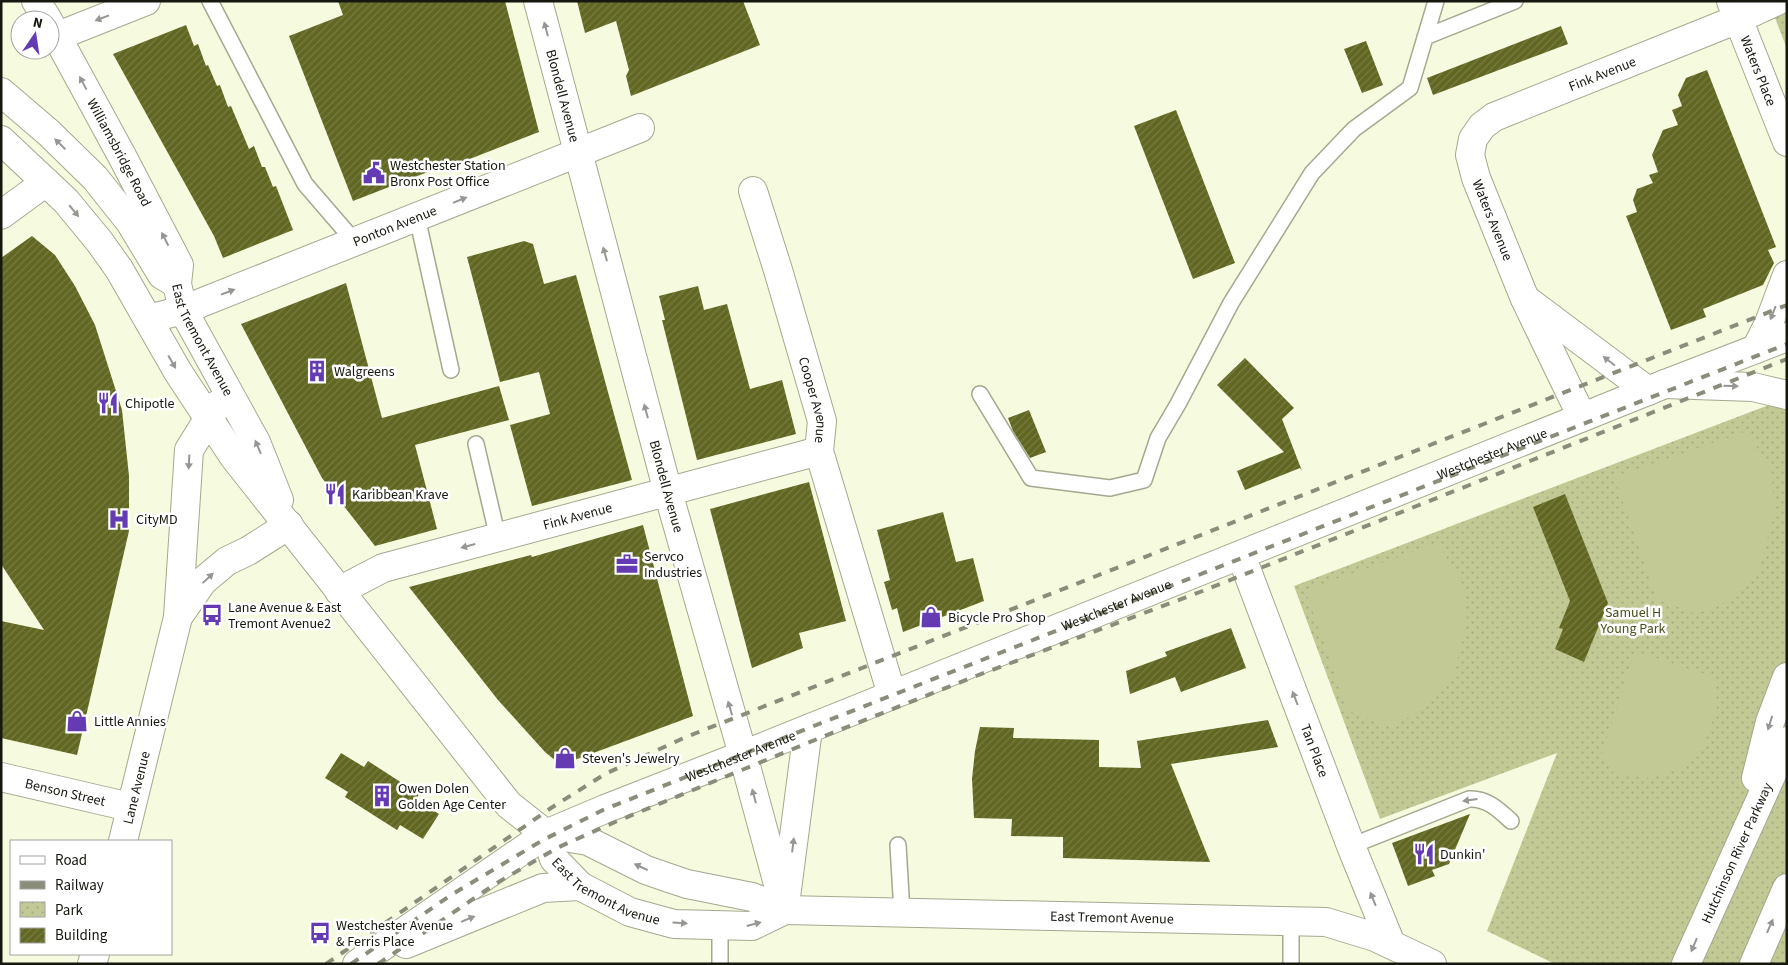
<svg xmlns="http://www.w3.org/2000/svg" width="1788" height="965" font-family="'Source Sans 3',sans-serif">
<style>
.park{fill:url(#park-dots)}
.pitch{fill:#c2c995}
.building{fill:url(#building-hatch)}
.lines{fill:none;stroke-linecap:round;stroke-linejoin:round}
.lane-casing{stroke:#a4a88f;stroke-width:18}
.street-casing{stroke:#a4a88f;stroke-width:30}
.secondary-casing{stroke:#a4a88f;stroke-width:30}
.highway-casing{stroke:#a4a88f;stroke-width:30}
.lane{stroke:#fff;stroke-width:15}
.street{stroke:#fff;stroke-width:28}
.secondary{stroke:#fff;stroke-width:28}
.highway{stroke:#fff;stroke-width:28}
.rail{stroke:#8a8d7a;stroke-width:4;stroke-dasharray:9 9;stroke-linecap:butt}
.oneway{fill:#969793}
.labels{text-anchor:middle;stroke-width:5;stroke-linejoin:round;paint-order:stroke}
.street-label{font-size:14px;fill:#16170e;stroke:#fff}
.poi-label{font-size:14px;fill:#16170e;stroke:#fff;text-anchor:start}
.park-label{font-size:14px;fill:#4a4f1b;stroke:#fff}
</style>
<defs>
<pattern id="park-dots" width="8" height="8" patternUnits="userSpaceOnUse" patternTransform="scale(1.25)"><rect width="8" height="8" fill="#c2c995"/><path d="M2 2h.1M6 6h.1" fill="none" stroke="#a6ac7f" stroke-width="1.8" stroke-linecap="round"/></pattern>
<pattern id="building-hatch" width="6" height="6" patternUnits="userSpaceOnUse" patternTransform="scale(1.25)"><rect width="6" height="6" fill="#616721"/><path d="M-1 1l2-2M0 6l6-6M5 7l2-2" fill="none" stroke="#777c46"/></pattern>
</defs>
<rect width="100%" height="100%" fill="#f6fadf"/>
<path class="park" d="M1787 10V49L1775 18Z
M1787 398V964H1555L1487 931 1557 753 1380 819 1294 586Z"/>
<path class="pitch" d="M1747 431 1772 473 1774 515 1759 569 1730 600 1696 614 1657 599 1614 477Z
M1438 543 1463 585 1466 628 1451 682 1421 712 1388 726 1348 711 1305 590Z
M1635 651 1716 678 1717 711 1702 747 1683 767 1650 778 1614 774 1602 753Z"/>
<path class="building" d="M338 1H505L539 132 439 171 438 168 353 201 289 36 343 15Z
M577 1H743L760 45 631 96 626 76 629 70 616 21 585 33Z
M186 25 194 46 198 44 206 66 208 65 217 86 220 85 228 107 231 106 249 149 254 146 262 167H265L273 187 276 186 293 230 223 258 214 236 113 54Z
M1561 26 1568 44 1433 95 1427 78Z
M1366 41 1383 85 1362 93 1344 49Z
M1707 70 1776 247 1768 250 1774 263 1763 285 1703 309 1706 317 1671 330 1626 216 1637 212 1633 200 1637 189 1653 183 1649 175 1658 172 1652 155 1663 130 1678 125 1672 110 1682 106 1678 95 1686 78Z
M1176 110 1235 263 1193 279 1134 126Z
M32 236 55 255 75 286 95 325 122 410 129 476V531L77 755 1 738V621L44 630 1 564V258Z
M524 241 533 244 544 284 576 275 632 480 532 506 510 425 550 414 539 372 500 382 467 257Z
M346 283 382 418 499 386 509 420 415 445 437 529 375 546 322 478 241 324Z
M698 286 704 310 727 304 750 389 782 380 796 434 697 460 662 320H665L659 296Z
M1245 358 1294 408 1282 419 1302 471 1300 468 1245 490 1237 471 1284 452 1217 385Z
M1029 410 1046 452 1030 458 1013 431 1008 418Z
M809 482 846 621 799 633 803 648 752 668 710 509Z
M1565 494 1608 603 1584 662 1555 649 1563 629 1559 628 1570 601 1533 507Z
M943 512 956 562 973 558 984 601 903 632 897 608 892 610 884 582 890 580 877 530Z
M643 525 693 716 561 765 545 752 498 700 409 587 531 555 532 557Z
M1231 628 1246 668 1181 692 1175 677 1130 694 1126 671 1167 656 1165 652Z
M1268 720 1278 747 1171 764 1210 862 1063 858V837L1011 836 1012 819 974 818 972 779 975 751 980 727 1014 728 1013 738 1099 740V767L1141 768 1137 741Z
M341 753 364 767 368 761 419 794 416 800 439 814 423 839 400 825 397 830 345 797 348 792 325 778Z
M1470 814 1449 864 1432 870 1435 876 1408 886 1392 843Z"/>
<g class="lines">
<g class="lane-casing">
<path id="lane" d="M210 1 305 184 355 242
M1425 37 1515 1
M417 217 451 370
M980 394 1031 478 1110 488 1144 480 1158 438 1178 404 1231 303 1312 173 1354 129 1410 88 1436 1
M476 444 498 538
M898 845 902 913
M1351 846 1469 799C1487 798 1499 810 1511 821
M1291 920V964
M720 964V925"/>
</g>
<g class="street-casing">
<g id="street">
<path id="s1" d="M538 1 668 492 743 755 785 910"/>
<path d="M58 36 146 1"/>
<path id="s2" d="M753 191 778 270 822 421 819 451 892 695"/>
<path d="M1 215 46 182"/>
<path d="M1528 301 1648 391"/>
<path id="s3" d="M148 319 183 310 640 128"/>
<path id="s4" d="M1582 417 1525 299 1476 178 1470 155 1473 139 1482 126 1494 117 1738 19"/>
<path id="s5" d="M1241 555 1351 846 1391 944"/>
<path id="s6" d="M339 591 383 568 819 451"/>
<path id="s7" d="M1 777 130 807"/>
<path d="M786 897 808 729"/>
</g>
</g>
<g class="secondary-casing">
<g id="secondary">
<path d="M36 1 48 20"/>
<path id="s8" d="M1731 1 1787 142"/>
<path id="s9" d="M50 24 122 156 179 265 177 284 183 310 256 442 279 500"/>
<path d="M1 92 49 133 95 178 130 222 162 275 177 284"/>
<path id="s10" d="M1 140 66 201 99 241 119 269 178 372 234 457 509 805 546 834 588 841 646 870 666 877 687 884 752 897 785 910 1326 922 1375 937 1432 964"/>
<path d="M1756 349 1769 323 1787 275"/>
<path d="M178 617 203 581 227 561 248 551 289 525"/>
<path id="s11" d="M546 834 554 859 580 886 630 912 674 924 752 926 785 910"/>
<path id="s12" d="M123 841 178 617 189 450 217 405"/>
<path d="M406 944 543 888 580 886"/>
<path d="M92 964 95 954"/>
<path id="s13" d="M357 964 546 834 605 809 743 755 1665 384 1787 337"/>
</g>
</g>
<g class="highway-casing">
<g id="highway">
<path d="M1738 19 1777 1"/>
<path d="M1665 384 1753 387 1787 395"/>
<path d="M1756 778 1770 722 1787 677"/>
<path id="s14" d="M1686 964 1787 741"/>
<path d="M1754 964 1787 888"/>
</g>
</g>
<use href="#lane" class="lane"/>
<use href="#street" class="street"/>
<use href="#secondary" class="secondary"/>
<use href="#highway" class="highway"/>
<path class="rail" d="M326 964 551 808 605 774 686 737 1787 305
M351 964 451 895 543 840 603 810 796 733 1787 344
M378 964 495 884 559 847 615 822 827 735 976 676 1200 592 1787 359"/>
</g>
<defs><path id="oneway-solid" d="M-6-.8H1V-3.2L6.5 0L1 3.2V.8H-6Z" transform="scale(1.25)"/></defs>
<g class="oneway">
<use href="#oneway-solid" transform="translate(102 18) rotate(159)"/>
<use href="#oneway-solid" transform="translate(546 29) rotate(-105)"/>
<use href="#oneway-solid" transform="translate(83 83) rotate(-118)"/>
<use href="#oneway-solid" transform="translate(60 144) rotate(-136)"/>
<use href="#oneway-solid" transform="translate(460 200) rotate(-22)"/>
<use href="#oneway-solid" transform="translate(74 211) rotate(50)"/>
<use href="#oneway-solid" transform="translate(165 239) rotate(-117)"/>
<use href="#oneway-solid" transform="translate(605 254) rotate(-105)"/>
<use href="#oneway-solid" transform="translate(228 292) rotate(-21)"/>
<use href="#oneway-solid" transform="translate(1773 313) rotate(111)"/>
<use href="#oneway-solid" transform="translate(1609 361) rotate(-143)"/>
<use href="#oneway-solid" transform="translate(172 362) rotate(60)"/>
<use href="#oneway-solid" transform="translate(1731 386) rotate(2)"/>
<use href="#oneway-solid" transform="translate(646 411) rotate(-105)"/>
<use href="#oneway-solid" transform="translate(258 447) rotate(-113)"/>
<use href="#oneway-solid" transform="translate(189 462) rotate(93)"/>
<use href="#oneway-solid" transform="translate(468 546) rotate(165)"/>
<use href="#oneway-solid" transform="translate(208 578) rotate(-43)"/>
<use href="#oneway-solid" transform="translate(1295 698) rotate(-111)"/>
<use href="#oneway-solid" transform="translate(730 708) rotate(-106)"/>
<use href="#oneway-solid" transform="translate(1770 723) rotate(107)"/>
<use href="#oneway-solid" transform="translate(754 796) rotate(-105)"/>
<use href="#oneway-solid" transform="translate(1470 800) rotate(172)"/>
<use href="#oneway-solid" transform="translate(793 845) rotate(-83)"/>
<use href="#oneway-solid" transform="translate(641 867) rotate(-155)"/>
<use href="#oneway-solid" transform="translate(1373 899) rotate(-112)"/>
<use href="#oneway-solid" transform="translate(468 919) rotate(-22)"/>
<use href="#oneway-solid" transform="translate(680 923) rotate(4)"/>
<use href="#oneway-solid" transform="translate(754 924) rotate(-15)"/>
<use href="#oneway-solid" transform="translate(1770 926) rotate(-66)"/>
<use href="#oneway-solid" transform="translate(1694 945) rotate(113)"/>
</g>
<defs>
<g id="civic-bare" transform="scale(1.725)"><path d="M-.6-6.5H3V-4.5H.6V-3L4-1V1h2V6H-6V1h2V-1L-.6-3ZM-1.2 2.5V6h2.4V2.5Z" fill="#643bb3" stroke="#fff" stroke-width="2.5" paint-order="stroke"/></g>
<g id="building-bare" transform="scale(1.725)"><path d="M-4-6H4V6H1V3H-1V6H-4ZM-2.5-4.3h1.7v1.8h-1.7ZM.8-4.3h1.7v1.8H.8ZM-2.5-1h1.7V.8h-1.7ZM.8-1h1.7V.8H.8Z" fill="#643bb3" stroke="#fff" stroke-width="2.5" paint-order="stroke"/></g>
<g id="restaurant-bare" transform="scale(1.725)"><path d="M-5-6h1v4h1v-4h1v4h1v-4h1v5L-1.5 .5V6h-2V.5L-5-1ZM5-6V6H3V1.5H1.5Q1.5-4 5-6Z" fill="#643bb3" stroke="#fff" stroke-width="2.5" paint-order="stroke"/></g>
<g id="hospital-bare" transform="scale(1.725)"><path d="M-5-5h3v3.5h4V-5h3V5h-3V1.5h-4V5h-3Z" fill="#643bb3" stroke="#fff" stroke-width="2.5" paint-order="stroke"/></g>
<g id="office-bare" transform="scale(1.725)"><path d="M-6-3h4V-5.5h4V-3h4V5H-6ZM-1-4.5V-3h2v-1.5ZM-6 0V1H6V0Z" fill="#643bb3" stroke="#fff" stroke-width="2.5" paint-order="stroke"/></g>
<g id="bus-bare" transform="scale(1.725)"><path d="M-5-6H5V4H4V6H2V4H-2V6H-4V4H-5ZM-3.5-4V0h7V-4ZM-3.5 1.2v1.5H-2V1.2ZM2 1.2v1.5H3.5V1.2Z" fill="#643bb3" stroke="#fff" stroke-width="2.5" paint-order="stroke"/></g>
<g id="shop-bare" transform="scale(1.725)"><path d="M-5-2.5h2.3a2.7 3.5 0 0 1 5.4 0H5L5.5 6h-11ZM-1.5-2.5h3a1.5 2.3 0 0 0-3 0Z" fill="#643bb3" stroke="#fff" stroke-width="2.5" paint-order="stroke"/></g>
</defs>
<g fill-rule="evenodd">
<use href="#civic-bare" x="374" y="173"/>
<use href="#building-bare" x="317" y="371"/>
<use href="#restaurant-bare" x="108" y="403"/>
<use href="#restaurant-bare" x="335" y="494"/>
<use href="#hospital-bare" x="119" y="519"/>
<use href="#office-bare" x="627" y="564"/>
<use href="#bus-bare" x="212" y="615"/>
<use href="#shop-bare" x="931" y="617"/>
<use href="#shop-bare" x="77" y="721"/>
<use href="#shop-bare" x="565" y="758"/>
<use href="#building-bare" x="382" y="796"/>
<use href="#restaurant-bare" x="1424" y="854"/>
<use href="#bus-bare" x="320" y="933"/>
</g>
<g class="labels">
<g class="street-label">
<text dy="5" stroke="none"><textPath href="#s8" startOffset="75">Waters Place</textPath></text>
<text dy="5" stroke="none"><textPath href="#s4" startOffset="449">Fink Avenue</textPath></text>
<text dy="5" stroke="none"><textPath href="#s1" startOffset="98">Blondell Avenue</textPath></text>
<text dy="5" stroke="none"><textPath href="#s9" startOffset="146">Williamsbridge Road</textPath></text>
<text transform="translate(1493 220) rotate(68)" y="5">Waters Avenue</text>
<text dy="5" stroke="none"><textPath href="#s3" startOffset="264">Ponton Avenue</textPath></text>
<text dy="5" stroke="none"><textPath href="#s9" startOffset="354">East Tremont Avenue</textPath></text>
<text dy="5" stroke="none"><textPath href="#s2" startOffset="218">Cooper Avenue</textPath></text>
<text dy="5" stroke="none"><textPath href="#s13" startOffset="1249">Westchester Avenue</textPath></text>
<text dy="5" stroke="none"><textPath href="#s1" startOffset="502">Blondell Avenue</textPath></text>
<text dy="5" stroke="none"><textPath href="#s6" startOffset="251">Fink Avenue</textPath></text>
<text dy="5" stroke="none"><textPath href="#s13" startOffset="844">Westchester Avenue</textPath></text>
<text dy="5" stroke="none"><textPath href="#s5" startOffset="209">Tan Place</textPath></text>
<text dy="5" stroke="none"><textPath href="#s13" startOffset="439">Westchester Avenue</textPath></text>
<text dy="5" stroke="none"><textPath href="#s12" startOffset="55">Lane Avenue</textPath></text>
<text dy="5" stroke="none"><textPath href="#s7" startOffset="66">Benson Street</textPath></text>
<text dy="5" stroke="none"><textPath href="#s14" startOffset="122">Hutchinson River Parkway</textPath></text>
<text dy="5" stroke="none"><textPath href="#s11" startOffset="89">East Tremont Avenue</textPath></text>
<text dy="5" stroke="none"><textPath href="#s10" startOffset="1466">East Tremont Avenue</textPath></text>
</g>
<g class="poi-label">
<text x="390" y="170">Westchester Station<tspan x="390" dy="16">Bronx Post Office</tspan></text>
<text x="334" y="376">Walgreens</text>
<text x="125" y="408">Chipotle</text>
<text x="352" y="499">Karibbean Krave</text>
<text x="136" y="524">CityMD</text>
<text x="644" y="561">Servco<tspan x="644" dy="16">Industries</tspan></text>
<text x="228" y="612">Lane Avenue &amp; East<tspan x="228" dy="16">Tremont Avenue2</tspan></text>
<text x="948" y="622">Bicycle Pro Shop</text>
<text x="94" y="726">Little Annies</text>
<text x="582" y="763">Steven's Jewelry</text>
<text x="398" y="793">Owen Dolen<tspan x="398" dy="16">Golden Age Center</tspan></text>
<text x="1440" y="859">Dunkin'</text>
<text x="336" y="930">Westchester Avenue<tspan x="336" dy="16">&amp; Ferris Place</tspan></text>
</g>
<g class="park-label">
<text x="1633" y="617">Samuel H<tspan x="1633" dy="16">Young Park</tspan></text>
</g>
</g>
<rect width="1788" height="965" fill="none" stroke="#16170e" stroke-width="5"/>
<rect x="10" y="840" width="162" height="115" fill="#ffffff" stroke="#a2a29f"/>
<rect x="20" y="856" width="25" height="8" fill="#ffffff" stroke="#a2a29f"/>
<text x="55" y="865" font-size="15" fill="#16170e">Road</text>
<rect x="20" y="881" width="25" height="8" fill="#8a8d7a" stroke="#a2a29f"/>
<text x="55" y="890" font-size="15" fill="#16170e">Railway</text>
<rect x="20" y="902" width="25" height="15" fill="url(#park-dots)" stroke="#a2a29f"/>
<text x="55" y="915" font-size="15" fill="#16170e">Park</text>
<rect x="20" y="928" width="25" height="15" fill="url(#building-hatch)" stroke="#a2a29f"/>
<text x="55" y="940" font-size="15" fill="#16170e">Building</text>
<g transform="translate(35 35) rotate(13)"><circle r="24" fill="#ffffff" stroke="#a2a29f"/>
<path d="M0-4L9 19L0 12L-9 19Z" fill="#643bb3"/>
<text y="-8" font-size="14" font-weight="bold" text-anchor="middle" fill="#16170e">N</text>
</g>
</svg>
